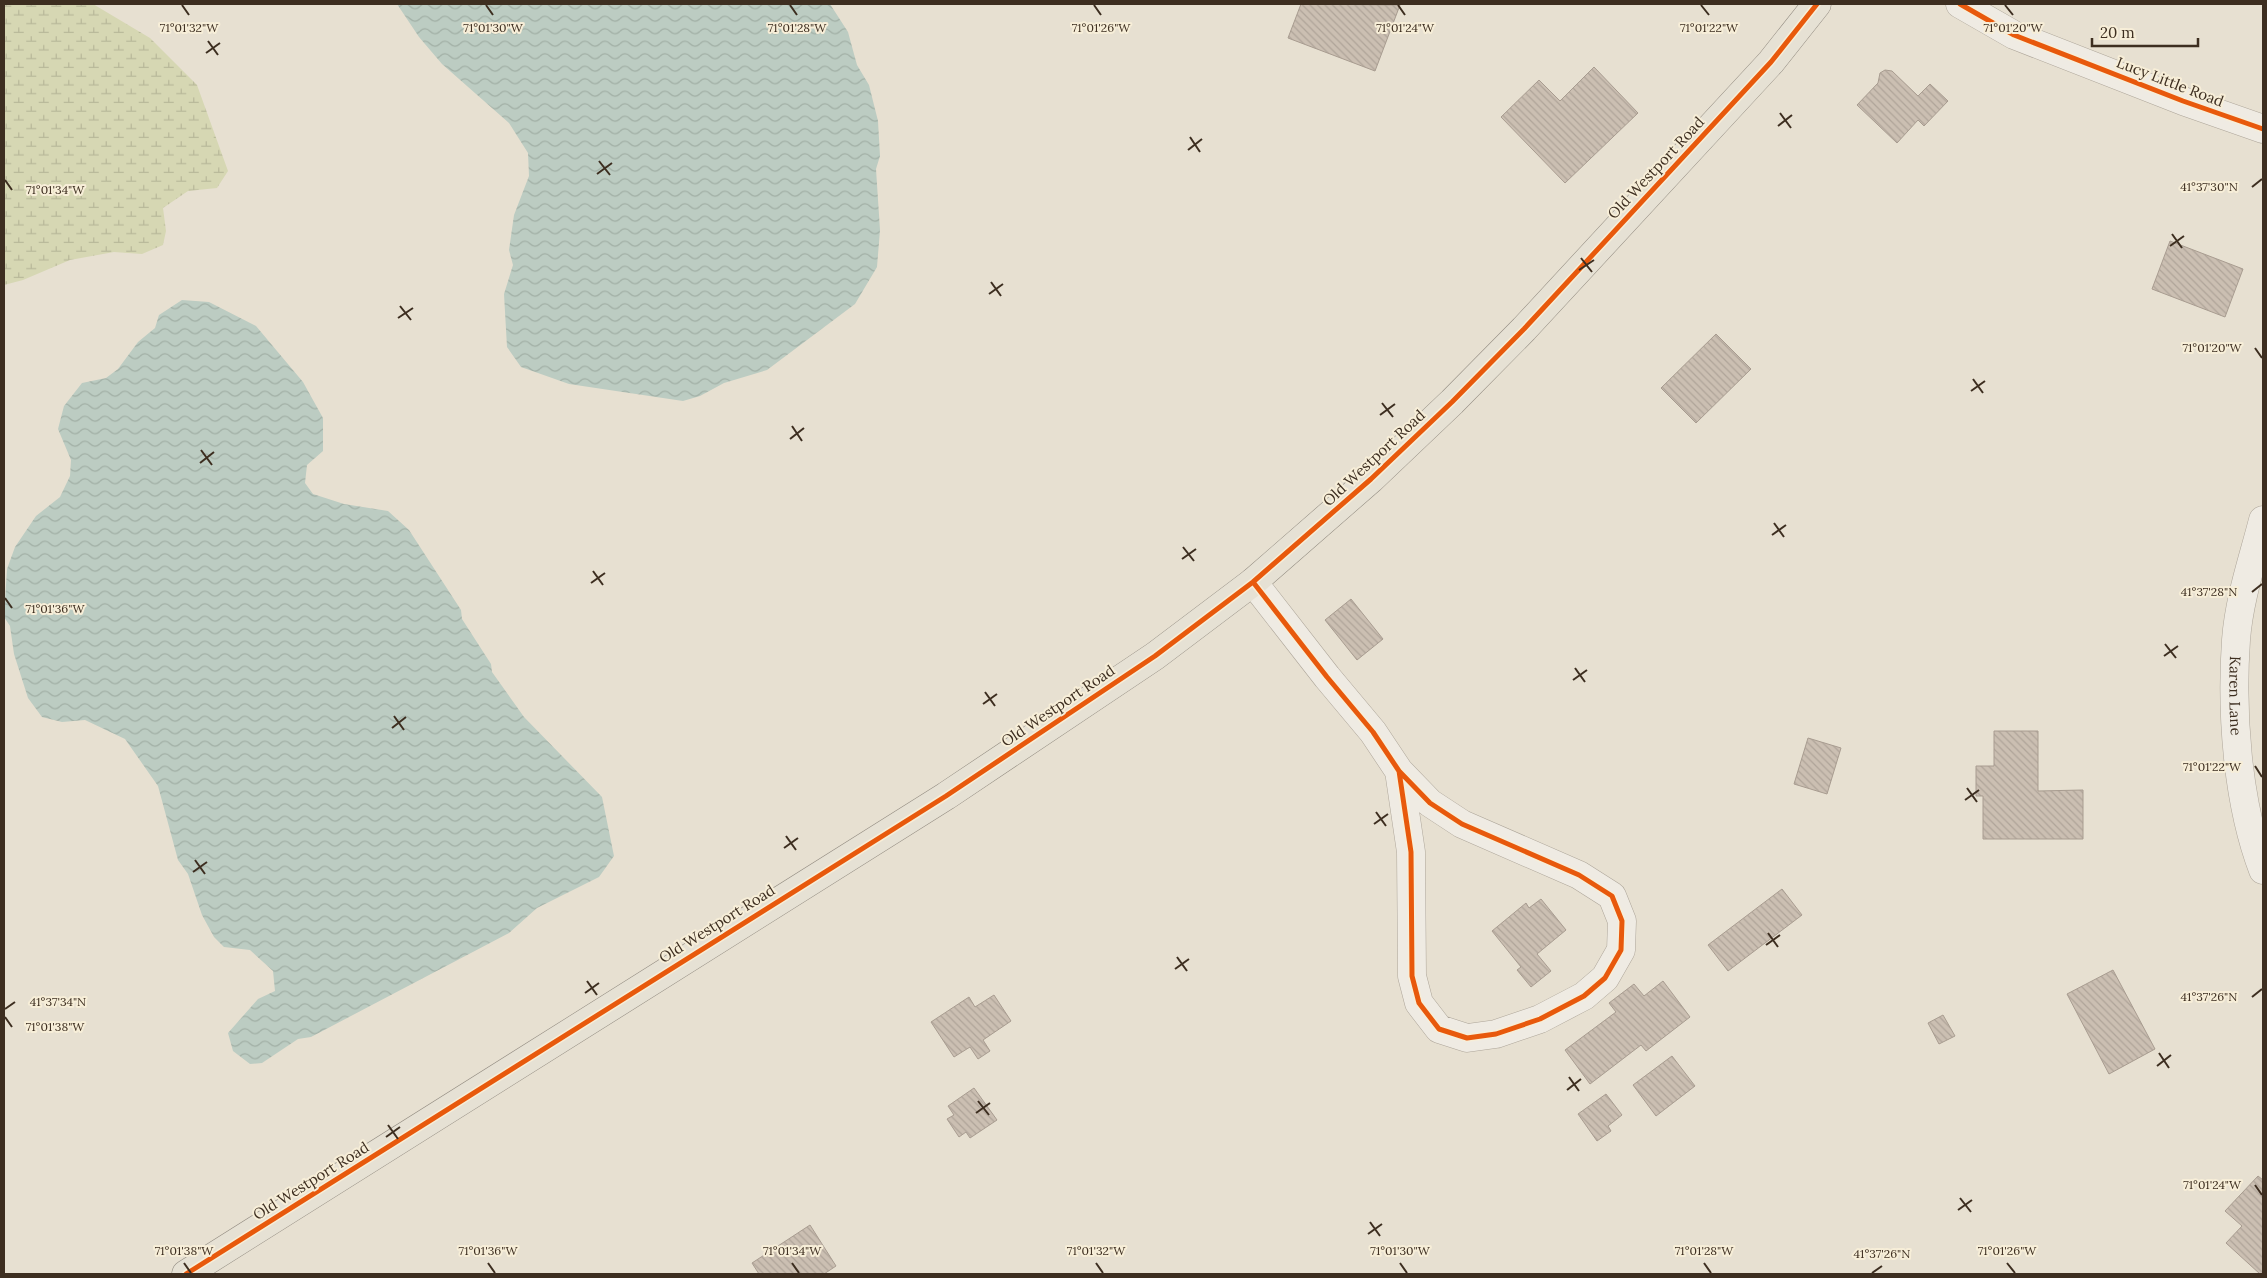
<svg xmlns="http://www.w3.org/2000/svg" width="2267" height="1278" font-family="Lora,serif">
<style>
.wetland{fill:url(#wetland-marsh)}
.water{fill:url(#water-waves)}
.building{fill:url(#building-back-hatch);stroke:#a89c90}
.lines{fill:none;stroke-linecap:round;stroke-linejoin:round}
.minor-casing{stroke:#ada599;stroke-width:29}
.major-casing{stroke:#928b80;stroke-width:29}
.minor{stroke:#efebe3;stroke-width:28}
.major{stroke:#e6e1d4;stroke-width:28}
.cycleway-casing{stroke:#f7eed8;stroke-width:8}
.cycleway{stroke:#e8590c;stroke-width:5}
.ticks{fill:none;stroke:#3d2e20;stroke-width:2}
.labels{text-anchor:middle;stroke-width:4;stroke-linejoin:round;paint-order:stroke}
.street-label{font-size:15px;fill:#3d2e20;stroke:#f7eed8}
.ticks-label{font-size:12px;text-anchor:middle;fill:#3d2e20;stroke:#f7eed8;stroke-width:4;stroke-linejoin:round;paint-order:stroke}
</style>
<defs>
<pattern id="wetland-marsh" width="20" height="14" patternUnits="userSpaceOnUse" patternTransform="scale(1.25)"><rect width="20" height="14" fill="#d6d7b3"/><path d="M1 5h8M5 5V1M11 12h8M15 12V8" fill="none" stroke="#b9b99a"/></pattern>
<pattern id="water-waves" width="16" height="10" patternUnits="userSpaceOnUse" patternTransform="scale(1.25)"><rect width="16" height="10" fill="#bcccc2"/><path d="M0 5q4-4 8 0t8 0" fill="none" stroke="#a2b0a6"/></pattern>
<pattern id="building-back-hatch" width="6" height="6" patternUnits="userSpaceOnUse" patternTransform="scale(1.25)"><rect width="6" height="6" fill="#cbbfb2"/><path d="M-1 5l2 2M0 0l6 6M5-1l2 2" fill="none" stroke="#afa499"/></pattern>
</defs>
<rect width="100%" height="100%" fill="#e7e0d1"/>
<path class="wetland" d="M4 4H93L150 38 197 85 228 171 217 188 188 191 163 208 166 231 163 245 142 254 114 252 70 260 23 280 4 285Z"/>
<path class="water" d="M397 4H830L848 32 857 65 869 85 878 121 880 156 876 169 880 230 877 267 855 304 767 370 724 383 700 396 683 401 569 384 521 367 507 347 504 294 513 265 509 250 514 215 529 176 528 153 509 123 442 64 419 37Z
M182 300 209 302 256 326 303 382 323 418V451L307 465 305 483 313 494 344 504 388 511 409 530 461 610 462 619 491 664 492 672 524 717 602 797 614 856 599 877 537 908 509 933 311 1037 298 1039 262 1063 250 1064 233 1051 228 1033 258 999 275 991 273 971 250 950 224 947 214 937 202 915 188 874 178 860 158 786 125 739 85 720 62 722 42 717 28 698 14 654 10 626 4 617 7 569 15 547 36 516 60 497 70 476 71 460 58 429 64 406 82 383 106 378 118 369 138 342 155 328 159 315Z"/>
<path class="building" d="M1301 4 1400 5 1375 71 1288 38Z
M1594 67 1638 113 1565 183 1501 117 1539 80 1560 101Z
M1885 70 1892 71 1918 96 1930 84 1948 101 1924 126 1918 120 1897 143 1857 105 1878 83 1880 73Z
M2170 241 2243 269 2225 317 2152 289Z
M1716 334 1751 369 1696 423 1661 388Z
M1351 599 1383 639 1357 660 1325 620Z
M1994 731H2038V791L2083 790V839H1983V796H1976V766H1994Z
M1808 738 1841 748 1827 794 1794 784Z
M1782 889 1802 915 1728 971 1708 945Z
M1541 899 1566 930 1537 954 1551 971 1531 987 1517 970 1521 967 1492 931 1526 903 1529 908Z
M2113 970 2155 1049 2109 1074 2067 994Z
M1663 981 1690 1017 1646 1051 1641 1045 1590 1084 1565 1050 1616 1012 1609 1003 1634 984 1644 996Z
M994 995 1011 1021 983 1040 990 1051 978 1059 970 1047 954 1057 931 1022 969 997 975 1007Z
M1943 1015 1955 1036 1939 1044 1928 1023Z
M1672 1056 1695 1086 1656 1116 1633 1085Z
M974 1088 997 1120 970 1138 966 1132 959 1137 947 1119 954 1115 948 1106Z
M1606 1094 1622 1115 1608 1126 1611 1131 1597 1141 1578 1114Z
M2258 1176 2263 1180V1274H2260L2226 1243 2242 1226 2225 1211Z
M810 1225 836 1266 824 1274H759L752 1263Z"/>
<g class="lines">
<g class="minor-casing">
<g id="minor">
<path d="M1960 4 2014 35 2183 101 2263 129"/>
<path id="s1" d="M2263 520C2253 559 2239 599 2236 640 2231 712 2237 802 2263 870"/>
<path d="M1253 582 1327 677 1373 732 1399 771 1411 852 1412 976 1419 1003 1439 1029 1467 1038 1496 1034 1540 1019 1584 996 1605 978 1621 950 1622 921 1612 896 1579 875 1462 824 1430 803 1399 771"/>
</g>
</g>
<g class="major-casing">
<path id="major" d="M186 1274 946 796 1155 656 1253 582 1371 479 1452 402 1524 329 1771 62 1817 4"/>
</g>
<use href="#minor" class="minor"/>
<use href="#major" class="major"/>
<g class="cycleway-casing">
<path id="cycleway" d="M1960 4 2014 35 2183 101 2263 129
M1253 582 1327 677 1373 732 1399 771 1411 852 1412 976 1419 1003 1439 1029 1467 1038 1496 1034 1540 1019 1584 996 1605 978 1621 950 1622 921 1612 896 1579 875 1462 824 1430 803 1399 771
M186 1274 946 796 1155 656 1253 582 1371 479 1452 402 1524 329 1771 62 1817 4"/>
</g>
<use href="#cycleway" class="cycleway"/>
</g>
<path class="ticks" d="M182 5 189 15M486 5 493 15M790 5 797 15M1094 5 1101 15M1398 5 1405 15M1701 5 1709 15M2005 5 2013 15M208 41 218 55M206 53 220 43M1780 113 1791 128M1778 126 1792 115M1190 137 1200 152M1188 150 1202 139M599 161 610 175M597 174 612 163M5 180 12 190M2252 187 2262 179M2172 234 2182 248M2170 246 2184 236M1581 258 1592 272M1579 270 1594 260M991 282 1001 296M989 294 1003 284M400 306 411 320M398 318 413 308M2255 348 2262 358M1973 379 1983 393M1971 391 1985 381M1382 403 1393 417M1380 415 1395 404M792 426 802 441M790 439 804 428M201 450 212 465M200 463 214 452M1774 523 1784 537M1772 535 1786 525M1183 547 1194 561M1182 559 1196 549M593 571 603 585M591 583 605 573M2252 592 2262 584M5 598 12 608M2165 644 2176 658M2164 656 2178 646M1575 668 1585 682M1573 680 1587 670M985 692 995 706M983 704 997 694M394 716 404 730M392 728 406 717M2255 766 2262 777M1967 788 1977 802M1965 800 1979 790M1376 812 1386 826M1374 824 1388 814M786 836 796 850M784 848 798 838M195 860 205 874M193 872 207 862M1768 933 1778 947M1766 945 1780 935M1177 957 1187 971M1175 969 1189 959M587 981 597 995M585 993 599 983M2252 997 2262 989M5 1009 15 1002M5 1017 12 1027M2159 1053 2169 1068M2157 1066 2171 1055M1569 1077 1579 1091M1567 1090 1581 1079M978 1101 989 1115M976 1113 990 1103M388 1125 398 1139M386 1137 400 1127M2255 1185 2262 1195M1960 1198 1971 1212M1958 1210 1972 1200M1370 1222 1380 1236M1368 1234 1382 1224M184 1263 191 1273M488 1263 495 1273M792 1263 799 1273M1096 1263 1103 1273M1400 1263 1407 1273M1704 1263 1711 1273M2007 1263 2015 1273M1872 1273 1882 1266"/>
<g class="labels">
<g class="street-label">
<text transform="translate(2170 82) rotate(21)" y="5">Lucy Little Road</text>
<text transform="translate(1656 168) rotate(-47)" y="5">Old Westport Road</text>
<text transform="translate(1374 458) rotate(-43)" y="5">Old Westport Road</text>
<text dy="5" stroke="none"><textPath href="#s1" startOffset="179">Karen Lane</textPath></text>
<text transform="translate(1058 706) rotate(-34)" y="5">Old Westport Road</text>
<text transform="translate(717 924) rotate(-32)" y="5">Old Westport Road</text>
<text transform="translate(311 1181) rotate(-32)" y="5">Old Westport Road</text>
</g>
</g>
<g class="ticks-label">
<text x="189" y="32">71°01'32"W</text>
<text x="493" y="32">71°01'30"W</text>
<text x="797" y="32">71°01'28"W</text>
<text x="1101" y="32">71°01'26"W</text>
<text x="1405" y="32">71°01'24"W</text>
<text x="1709" y="32">71°01'22"W</text>
<text x="2013" y="32">71°01'20"W</text>
<text x="2209" y="191">41°37'30"N</text>
<text x="55" y="194">71°01'34"W</text>
<text x="2212" y="352">71°01'20"W</text>
<text x="2209" y="596">41°37'28"N</text>
<text x="55" y="613">71°01'36"W</text>
<text x="2212" y="771">71°01'22"W</text>
<text x="2209" y="1001">41°37'26"N</text>
<text x="58" y="1006">41°37'34"N</text>
<text x="55" y="1031">71°01'38"W</text>
<text x="2212" y="1189">71°01'24"W</text>
<text x="184" y="1255">71°01'38"W</text>
<text x="488" y="1255">71°01'36"W</text>
<text x="792" y="1255">71°01'34"W</text>
<text x="1096" y="1255">71°01'32"W</text>
<text x="1400" y="1255">71°01'30"W</text>
<text x="1704" y="1255">71°01'28"W</text>
<text x="2007" y="1255">71°01'26"W</text>
<text x="1882" y="1258">41°37'26"N</text>
</g>
<rect width="2267" height="1278" fill="none" stroke="#3d2e20" stroke-width="10"/>
<path d="M2092 38v8h106v-8" fill="none" stroke="#3d2e20" stroke-width="2.5"/>
<text x="2100" y="38" font-size="15" fill="#3d2e20" stroke="#f7eed8" stroke-width="4" paint-order="stroke">20 m</text>
</svg>
